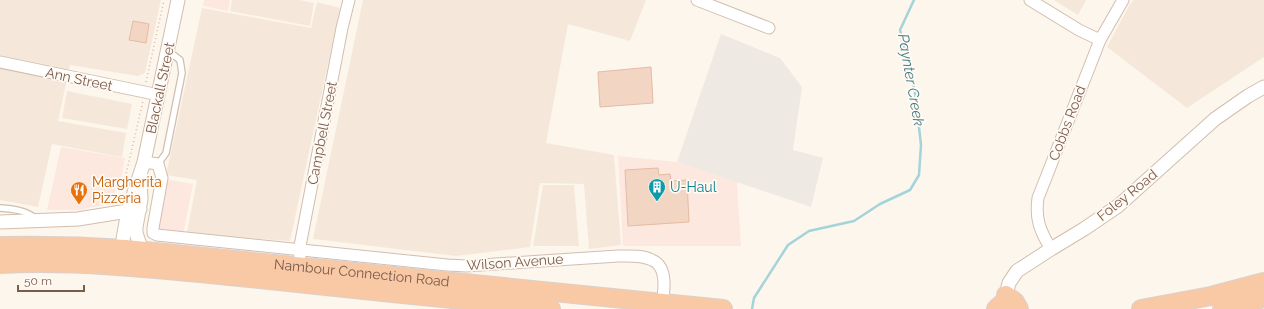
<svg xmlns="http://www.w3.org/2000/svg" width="1264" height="309" font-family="Raleway,sans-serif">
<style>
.residential{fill:#f5e8da}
.commercial{fill:#fde8e0}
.industrial{fill:#efe9e4}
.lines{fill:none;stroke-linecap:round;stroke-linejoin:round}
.stream{stroke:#a5d3da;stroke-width:2.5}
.building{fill:#f3d5c3;stroke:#e6bba3}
.service-casing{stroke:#d1beb0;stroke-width:8}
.minor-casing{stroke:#d1beb0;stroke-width:13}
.tertiary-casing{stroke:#d1beb0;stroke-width:15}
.trunk-casing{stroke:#dad1cd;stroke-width:20}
.path{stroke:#d9b8a5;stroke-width:1.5;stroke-dasharray:1 3;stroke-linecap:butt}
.service{stroke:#fff;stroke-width:5.5}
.minor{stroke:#fff;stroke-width:11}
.tertiary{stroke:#fff;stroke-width:13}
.trunk{stroke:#f9c8a4;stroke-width:18}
.labels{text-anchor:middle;stroke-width:3.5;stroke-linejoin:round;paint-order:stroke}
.street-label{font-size:14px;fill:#7a5c4d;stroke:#fffaf3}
.food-label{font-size:14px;fill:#c56008;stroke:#fffaf3;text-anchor:start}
.culture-label{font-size:14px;fill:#0d838f;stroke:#fffaf3;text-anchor:start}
.water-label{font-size:15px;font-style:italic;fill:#437c86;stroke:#fffaf3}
</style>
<rect width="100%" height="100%" fill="#fdf6ec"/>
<path class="residential" d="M0 0H161L145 73 138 76 70 65 58 121 126 133 122 157 52 144 38 207 0 200Z
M232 0H300L314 3 310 26 230 11Z
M363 0H646L630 41 568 24 546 143 614 155 621 245 589 249 584 184 540 183 530 247 456 256 313 239Z
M1054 0H1086L1078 15Z
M1134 0H1264V57L1187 108 1107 47 1130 4Z
M317 2 340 8 290 241 234 237 187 232 197 180 166 175 202 8 311 28Z
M67 91 132 104 127 129 62 118Z
M543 185H574L579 246H533Z"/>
<path class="commercial" d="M204 0H230L228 11 203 6Z
M61 147 125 158 120 184 114 194 103 205 79 210H47Z
M618 156 677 162 737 182 741 246H623Z
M166 179 193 184 183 235 156 231Z"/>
<path class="industrial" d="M721 34 780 58 802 87 793 150 823 158 811 207 677 162Z"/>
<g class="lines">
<path class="stream" d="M752 309 754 298 788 245 809 231 854 221 880 204 910 190 919 175 921 145 915 92 900 30 914 0"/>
</g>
<path class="building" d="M133 21 149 24 146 43 129 40Z
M651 67 653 103 600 107 598 72Z
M658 168 659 175 670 174 671 181 687 180 689 222 628 226 625 170Z"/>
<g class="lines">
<g class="service-casing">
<path id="service" d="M158 164 166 153 182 73 180 60 168 51
M0 208C13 209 25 210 35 218"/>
</g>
<g class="minor-casing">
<path id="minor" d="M697 0 769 28
M1030 0 1079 30 1100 40
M0 62 159 95
M144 162 158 164 162 178 153 228V233L157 235 447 265 466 266 618 256C629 256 642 255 652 260 669 267 664 294 661 308
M1051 249C1040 231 1035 219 1038 198L1100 40 1123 0
M300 256V246L342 28 349 0"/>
</g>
<g class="tertiary-casing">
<path id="tertiary" d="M140 180 141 199 136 227V233L142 251
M0 222 78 219 140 209
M129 256 125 249 123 239 128 211 144 162 178 0
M1006 303V295L1009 283 1017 271 1051 249 1084 229 1118 206 1215 119 1248 96 1264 87"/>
</g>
<g class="trunk-casing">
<g id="trunk">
<path id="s1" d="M0 246C42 245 83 246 125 249L723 309"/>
<path d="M0 264C83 260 167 270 250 278 350 289 451 299 551 309"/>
<path d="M1006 295 1015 302 1019 309"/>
<path d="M996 309 1006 300"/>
<path d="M1141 309 1211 296 1264 282"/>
<path d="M1222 309 1264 298"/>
</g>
</g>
<path class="path" d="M146 82 164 0
M126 183H124L143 101"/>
<use href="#service" class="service"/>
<use href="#minor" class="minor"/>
<use href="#tertiary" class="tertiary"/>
<use href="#trunk" class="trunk"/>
</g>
<defs>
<g id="building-pin" transform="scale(0.9)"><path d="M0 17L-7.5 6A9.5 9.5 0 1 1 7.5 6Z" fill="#0f9aa8" stroke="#fffaf3"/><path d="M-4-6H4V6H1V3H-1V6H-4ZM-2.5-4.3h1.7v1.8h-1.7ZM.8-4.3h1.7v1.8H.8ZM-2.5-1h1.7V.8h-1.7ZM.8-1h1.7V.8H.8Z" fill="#fff"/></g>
<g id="restaurant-pin" transform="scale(0.9)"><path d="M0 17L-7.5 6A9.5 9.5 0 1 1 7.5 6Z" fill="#e8710a" stroke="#fffaf3"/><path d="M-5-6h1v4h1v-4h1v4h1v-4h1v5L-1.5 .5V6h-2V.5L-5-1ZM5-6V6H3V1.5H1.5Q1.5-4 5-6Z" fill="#fff"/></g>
</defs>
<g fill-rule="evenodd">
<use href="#building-pin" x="657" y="187"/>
<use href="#restaurant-pin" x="79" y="190"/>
</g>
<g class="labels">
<g class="street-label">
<text transform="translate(79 79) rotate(12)" y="5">Ann Street</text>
<text transform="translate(160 88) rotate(-78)" y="5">Blackall Street</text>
<text transform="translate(1067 123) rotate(-69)" y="5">Cobbs Road</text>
<text transform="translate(322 133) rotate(-79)" y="5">Campbell Street</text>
<text transform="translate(1127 195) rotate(-39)" y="5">Foley Road</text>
<text transform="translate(515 262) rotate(-4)" y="5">Wilson Avenue</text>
<text dy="5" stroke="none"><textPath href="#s1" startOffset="363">Nambour Connection Road</textPath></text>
</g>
<g class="food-label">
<text x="92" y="187">Margherita<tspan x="92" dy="16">Pizzeria</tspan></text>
</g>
<g class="culture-label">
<text x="670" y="192">U-Haul</text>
</g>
<g class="water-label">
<text transform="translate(911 80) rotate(80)" y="5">Paynter Creek</text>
</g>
</g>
<path d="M18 285v6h66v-6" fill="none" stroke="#7a5c4d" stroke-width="2"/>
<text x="24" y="285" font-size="12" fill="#7a5c4d" stroke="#fffaf3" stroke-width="3" paint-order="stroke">50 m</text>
</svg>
